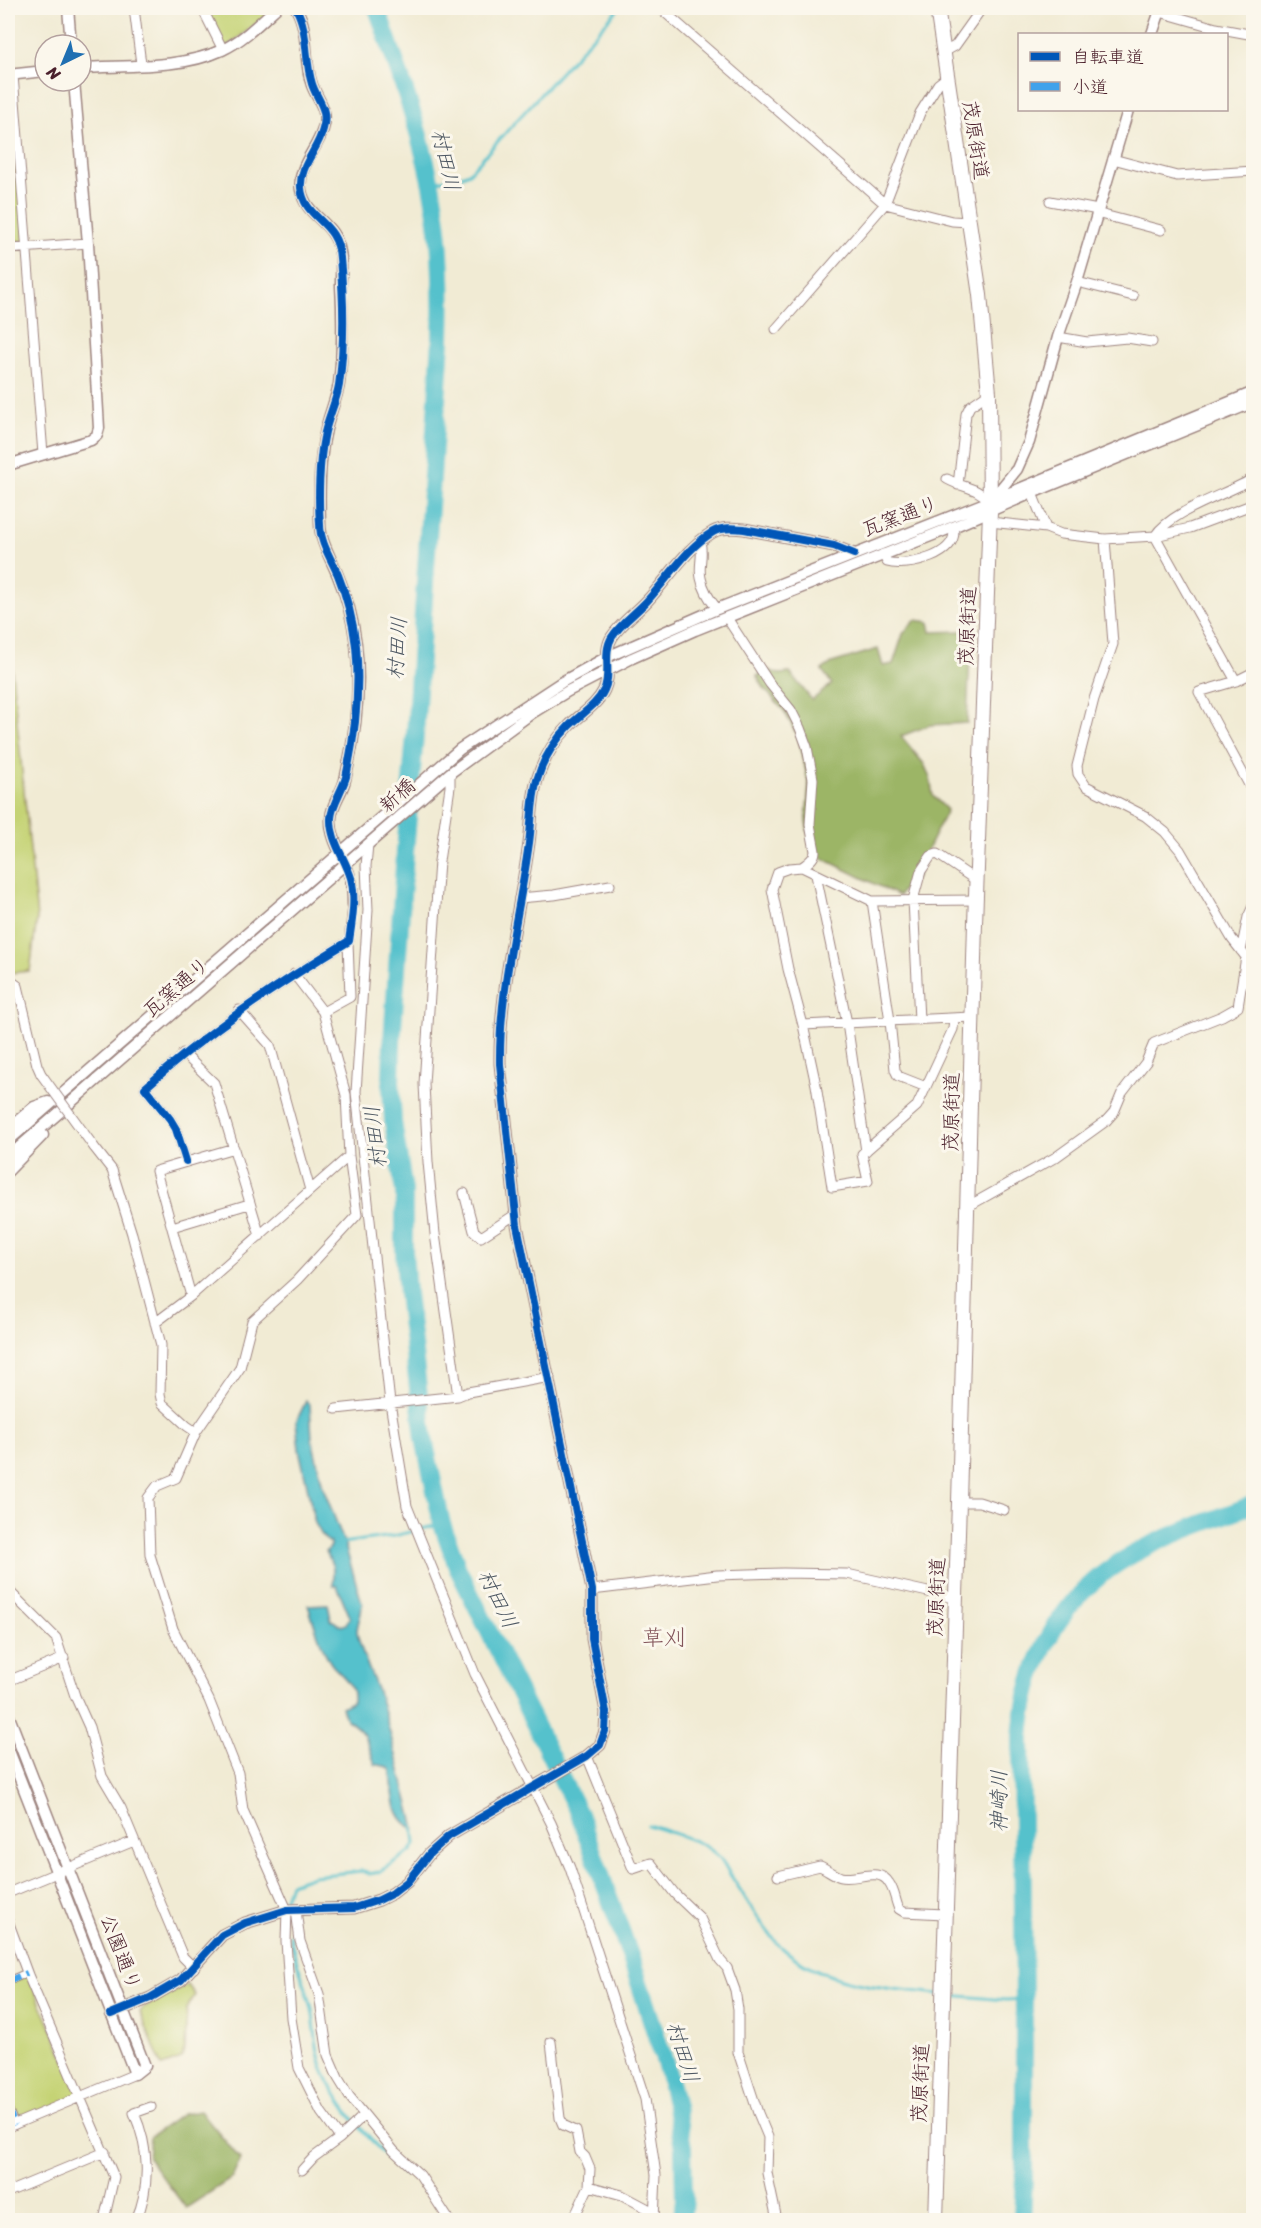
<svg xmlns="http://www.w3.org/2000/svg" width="1261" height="2228" font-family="Sriracha,'Klee One',sans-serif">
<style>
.green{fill:#c5d375;stroke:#887950;stroke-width:1.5}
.forest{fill:#9cb566;stroke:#736a48;stroke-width:1.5}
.water{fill:#54c1cc;stroke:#4f707c;stroke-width:1.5}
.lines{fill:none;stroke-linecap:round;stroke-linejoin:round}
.stream{stroke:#54c1cc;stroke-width:3}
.river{stroke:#54c1cc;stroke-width:18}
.pedestrian-casing{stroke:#9e8580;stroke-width:9}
.minor-casing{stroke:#9e8580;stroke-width:11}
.tertiary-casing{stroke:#9e8580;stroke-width:13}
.primary-casing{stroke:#9e8580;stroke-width:16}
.pedestrian{stroke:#fff;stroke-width:7}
.minor{stroke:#fff;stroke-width:9}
.tertiary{stroke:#fff;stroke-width:10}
.primary{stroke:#fff;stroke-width:14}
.minor-bridge-casing{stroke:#9e8580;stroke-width:11;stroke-linecap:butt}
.minor-bridge{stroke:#fff;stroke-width:9}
.quiet{stroke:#40a2eb;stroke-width:6;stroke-dasharray:12 6;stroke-linecap:butt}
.cycleway-casing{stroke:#fbf7ec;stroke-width:11}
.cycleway{stroke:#0057b8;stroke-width:8}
.labels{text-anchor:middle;stroke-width:6;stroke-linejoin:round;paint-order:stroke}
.street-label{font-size:20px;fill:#4a1f2b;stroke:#fbf7ec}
.water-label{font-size:21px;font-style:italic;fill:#4e5863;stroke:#fbf7ec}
.quarter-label{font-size:22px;fill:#82545a;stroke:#fbf7ec}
</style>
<rect width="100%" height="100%" fill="#fbf7ec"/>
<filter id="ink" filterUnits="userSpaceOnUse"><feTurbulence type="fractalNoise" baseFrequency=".0167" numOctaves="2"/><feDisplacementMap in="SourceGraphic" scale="12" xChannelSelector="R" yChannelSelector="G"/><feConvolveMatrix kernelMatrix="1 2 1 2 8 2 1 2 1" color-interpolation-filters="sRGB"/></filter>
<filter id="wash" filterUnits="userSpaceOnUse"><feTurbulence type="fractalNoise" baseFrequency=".008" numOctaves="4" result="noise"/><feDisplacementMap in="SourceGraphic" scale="24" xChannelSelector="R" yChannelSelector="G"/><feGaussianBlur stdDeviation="1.35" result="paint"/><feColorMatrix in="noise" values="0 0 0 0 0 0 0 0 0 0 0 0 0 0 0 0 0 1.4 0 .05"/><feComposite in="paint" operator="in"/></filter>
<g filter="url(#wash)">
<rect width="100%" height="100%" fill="#f1ebd4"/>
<path class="green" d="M202 8H276L223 50Z
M19 151 27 248 8 249V152Z
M8 633 37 918 30 971 8 973Z
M28 1975 81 2096 15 2125 8 2108V1983Z
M188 1985 195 1995 187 2008 185 2048 181 2059 162 2066 140 2012 144 2007Z"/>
<path class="forest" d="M915 620 929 622 931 632 964 631V650L970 651 967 723 930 725 901 736 924 764 930 778 933 796 947 810 925 854 915 880 911 878 899 896 812 853 806 821 809 785 799 739 784 711 764 688 757 676 769 670 779 674 790 673 812 700 832 684 822 670 832 663 878 649 883 666 893 664 903 634Z
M200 2111 240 2159 232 2178 186 2208 148 2158 150 2137 182 2114Z"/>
<path class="water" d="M306 1401 310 1405 312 1439 323 1487 344 1542 362 1603C362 1613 358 1621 357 1630 357 1644 373 1677 378 1692 392 1737 403 1782 415 1828 392 1822 393 1790 391 1771L388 1767 375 1764C366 1741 368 1733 346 1719L342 1707 353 1701C355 1684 343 1677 333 1666 323 1654 313 1621 308 1605L328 1604 331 1620 342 1626 346 1624 350 1617 337 1586H333V1567L326 1551 330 1548V1543L323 1537 315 1523 299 1449 296 1422Z"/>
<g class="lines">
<path class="stream" d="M430 183 450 178V181L469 173 619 8
M341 1543 394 1536 442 1524
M648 1825C670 1833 702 1839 719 1857 724 1862 727 1870 731 1876 748 1900 763 1932 786 1951 828 1986 886 1988 939 1994
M285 1898 290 1884 313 1876 361 1871 369 1874 379 1872 411 1851 415 1844 413 1825
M290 1935C294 1959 303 1978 310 2001 316 2020 314 2041 320 2060 331 2099 375 2146 404 2174
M948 1995 1006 2000 1024 1999"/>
<path class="river" d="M377 8C401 80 430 153 438 230 442 267 442 303 441 340L415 735 405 852 392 1042 391 1086 393 1122 404 1191V1251L407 1293 424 1439 442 1524 458 1569 579 1814 631 1958 667 2069 676 2107 683 2148 684 2199 682 2220
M1022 2220 1024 2178V1999L1021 1739C1025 1672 1053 1610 1108 1570 1149 1540 1206 1523 1254 1504"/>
</g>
</g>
<g filter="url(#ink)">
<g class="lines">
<g class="pedestrian-casing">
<path id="pedestrian" d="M8 1981 27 1973
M8 2108 15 2125"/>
</g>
<g class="minor-casing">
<path id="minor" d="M134 8 141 64
M202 8 223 50
M660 8 885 204 952 221 969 222
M1160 12 1216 28 1254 35
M944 52 955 46 982 8
M13 75 43 454
M1113 159 1177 176 1254 171
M1050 201 1098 210
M1096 213 1161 230
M8 249 88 243
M1077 282 1133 296
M776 329 885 204 920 113 938 84 947 77
M1058 337 1087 342 1127 338 1152 342
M947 479C965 489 975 486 990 501
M958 485 966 414 970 406 989 393
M1032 493 1046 528
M990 522 1046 528 1061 534 1105 539 1155 536 1190 528 1254 504
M700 542C704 555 698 565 701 578 703 589 710 600 717 609
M883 554 887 562C907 568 961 555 953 527
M727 618 770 684 791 710 800 728 807 747 813 779 810 824 815 851C815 859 807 863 802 867
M1254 672 1236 681 1199 692 1254 794
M1236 681 1155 536C1172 510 1226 495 1254 478
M450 773V787L439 861 424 1084 428 1162 435 1234 458 1396
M368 844 366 866 368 910 356 1092 390 1403 407 1506 475 1674 551 1823 570 1868 645 2099 656 2175 654 2220
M816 875 847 1023 866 1151
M519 898 554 895 610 885
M872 901 890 1021 895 1070 898 1076 926 1087
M1241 951 1248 917 1254 904
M294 974 323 1012 346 1095 349 1156 357 1215 297 1280 252 1321 240 1368 196 1432 176 1478 157 1486 148 1498 150 1555 173 1629 209 1700 238 1773 243 1810 287 1910 286 1941 291 2018 299 2068 321 2112 340 2138 364 2115
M8 981H11L18 986 37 1065 41 1074
M239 1010 270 1045 310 1190
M323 1012 350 997 348 942
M954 1018 953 1029 917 1106 862 1154 868 1181 832 1187 816 1085 803 1025 788 969 772 889 778 872 789 868 802 867 872 901 977 900
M919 1020 913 900 921 871 931 856 937 854 977 881
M803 1025 972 1017
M183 1053 214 1083 260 1236
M94 1147 112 1170 132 1234 161 1345 160 1394 162 1403 187 1426 196 1432
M186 1161 176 1129 170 1119 145 1088C208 1031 276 985 349 941L353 905
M464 1193 474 1231 481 1237 516 1214
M968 1202 974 1203 1056 1157 1106 1121 1114 1112 1122 1093 1146 1062 1154 1043 1222 1016 1238 1007 1246 957 1232 939 1180 850 1165 832 1145 816 1086 786 1078 774 1077 766 1094 699 1113 644 1105 539
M172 1227 249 1204
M191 1296 156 1171 234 1148
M155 1323 191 1296 349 1156
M336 1409 458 1396 468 1392 550 1377
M959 1502H979L1004 1510
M8 1590 56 1638 75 1696 89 1727 102 1776 121 1808 183 1957 194 1968
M592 1590 717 1575 783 1573 847 1574 955 1598
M8 1681 64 1658
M587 1756 633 1869 651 1863 675 1894 700 1918 720 1960 727 1968 735 1990 738 2009V2052L758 2113 768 2137 767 2173 777 2220
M778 1876 820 1866C827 1869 834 1875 841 1877 856 1881 879 1866 889 1883 895 1891 895 1901 899 1909L904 1912 944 1914
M8 1893 134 1841
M296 1910 300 1941 319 1994 328 2055 338 2078 349 2096 394 2151 420 2175 449 2220
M8 1921 28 1975 114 2177 104 2220
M551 2042 560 2118 563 2125 576 2131 580 2152 585 2157 590 2169 589 2186 573 2220
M8 2127 135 2074
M302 2170 314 2157 340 2138
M589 2186 622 2195 654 2212
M8 2192 105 2152
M136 2220C151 2186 149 2147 134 2113L151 2107"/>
</g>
<g class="tertiary-casing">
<path id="tertiary" d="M68 8 71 45
M296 8C310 32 303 60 312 85 318 101 329 110 323 129 317 150 297 167 301 190 306 218 335 221 340 252 342 263 341 274 341 285 343 318 343 351 339 384 336 401 328 417 325 434 319 462 319 494 320 523 320 542 331 558 338 576 347 597 353 621 356 644 361 688 355 737 345 780 342 793 331 805 331 819 330 840 345 858 350 877 353 886 353 896 353 905
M1152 34 1161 8
M81 68C126 65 181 69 222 50 242 41 260 23 276 8
M8 75 45 71
M8 465 91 440 97 435 99 428 88 243 74 81
M994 497 1017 469 1029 442 1058 337 1077 282 1128 110
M8 1129 34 1107 48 1102
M8 1141 460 749 562 682 607 657 717 609 990 501 1254 392
M8 1157 450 773 532 713 568 691 632 658 695 630 953 527 1032 493 1254 402
M8 1171 43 1135
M8 1714 145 2066 135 2074 8 1748
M111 2014 150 1998 181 1980 222 1935 245 1923 287 1910 354 1908 379 1900 393 1893 407 1882 430 1853 449 1836 587 1756 600 1745 605 1731 606 1712 592 1639V1590L517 1225 500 1064C499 989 519 917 529 843 532 822 531 801 537 780 543 760 554 741 569 726 580 715 597 705 604 690 612 674 602 653 612 637 621 623 636 613 647 601 668 579 686 548 713 532 722 527 734 528 744 529L834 546 854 554"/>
</g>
<g class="primary-casing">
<path id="primary" d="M936 2220 959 1502 975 923 990 511 989 393 980 295 937 8"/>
</g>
<use href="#pedestrian" class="pedestrian"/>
<use href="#minor" class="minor"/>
<use href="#tertiary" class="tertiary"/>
<use href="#primary" class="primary"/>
<g class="minor-bridge-casing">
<path id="minor-bridge" d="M41 1074 94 1147"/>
</g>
<use href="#minor-bridge" class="minor-bridge"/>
<path class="quiet" d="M8 1755 10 1754
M8 1981 27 1973
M8 2108 15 2125"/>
<g class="cycleway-casing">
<path id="cycleway" d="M186 1161 176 1129 170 1119 145 1088C208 1031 276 985 349 941 352 921 356 898 351 878 345 858 330 840 331 818 332 804 342 791 346 777 355 735 360 688 356 646 353 622 347 597 338 575 331 558 320 543 320 524 318 498 319 462 324 437 327 419 336 403 339 385 345 343 344 300 340 258 338 220 304 220 301 188 299 166 318 150 323 129 329 109 317 100 312 84 304 58 309 32 296 8
M111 2014 150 1998 181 1980 222 1935 245 1923 287 1910 354 1908 379 1900 393 1893 407 1882 430 1853 449 1836 587 1756 600 1745 605 1731 606 1712 592 1639V1590L517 1225 500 1064C499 989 519 917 529 843 532 822 531 801 537 780 543 760 554 741 569 726 580 715 597 705 604 690 612 674 602 653 612 637 621 623 636 613 647 601 668 579 686 548 713 532 722 527 734 528 744 529L834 546 854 554"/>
</g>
<use href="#cycleway" class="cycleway"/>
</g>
</g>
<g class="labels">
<g class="street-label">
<text transform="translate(976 140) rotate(81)" y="7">茂原街道</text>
<text transform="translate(900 516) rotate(-21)" y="7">瓦窯通り</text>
<text transform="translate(967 626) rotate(-88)" y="7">茂原街道</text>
<text transform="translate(397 795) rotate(-41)" y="7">新橋</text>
<text transform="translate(176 987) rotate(-41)" y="7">瓦窯通り</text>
<text transform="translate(951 1112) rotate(-89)" y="7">茂原街道</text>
<text transform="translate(936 1597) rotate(-88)" y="7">茂原街道</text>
<text transform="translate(121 1952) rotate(69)" y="7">公園通り</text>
<text transform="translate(920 2083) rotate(-88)" y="7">茂原街道</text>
</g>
<g class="water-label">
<text transform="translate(446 160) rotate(77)" y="7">村田川</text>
<text transform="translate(397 648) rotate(-86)" y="7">村田川</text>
<text transform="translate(375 1137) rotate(-97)" y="7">村田川</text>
<text transform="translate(498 1599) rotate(64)" y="7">村田川</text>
<text transform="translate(999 1801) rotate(-90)" y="7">神崎川</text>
<text transform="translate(683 2052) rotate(73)" y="7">村田川</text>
</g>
<g class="quarter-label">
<text x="664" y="1645">草刈</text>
</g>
</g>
<rect width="1261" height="2228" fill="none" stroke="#fbf7ec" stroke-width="30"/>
<rect x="1018" y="33" width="210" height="78" fill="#fbf7ec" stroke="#b4a19f" stroke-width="1.5"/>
<rect x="1030" y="52" width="30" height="9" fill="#0057b8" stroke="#b4a19f" stroke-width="1.5"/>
<text x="1072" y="63" font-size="18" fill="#4a1f2b">自転車道</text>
<rect x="1030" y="82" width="30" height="9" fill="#40a2eb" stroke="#b4a19f" stroke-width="1.5"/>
<text x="1072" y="93" font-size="18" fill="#4a1f2b">小道</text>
<g transform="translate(63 63) rotate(223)"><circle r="28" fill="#fbf7ec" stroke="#b4a19f" stroke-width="1.5"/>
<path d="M0-4.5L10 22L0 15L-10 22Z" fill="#1f6fb2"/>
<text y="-9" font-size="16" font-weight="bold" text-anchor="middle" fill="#4a1f2b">N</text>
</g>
</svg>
